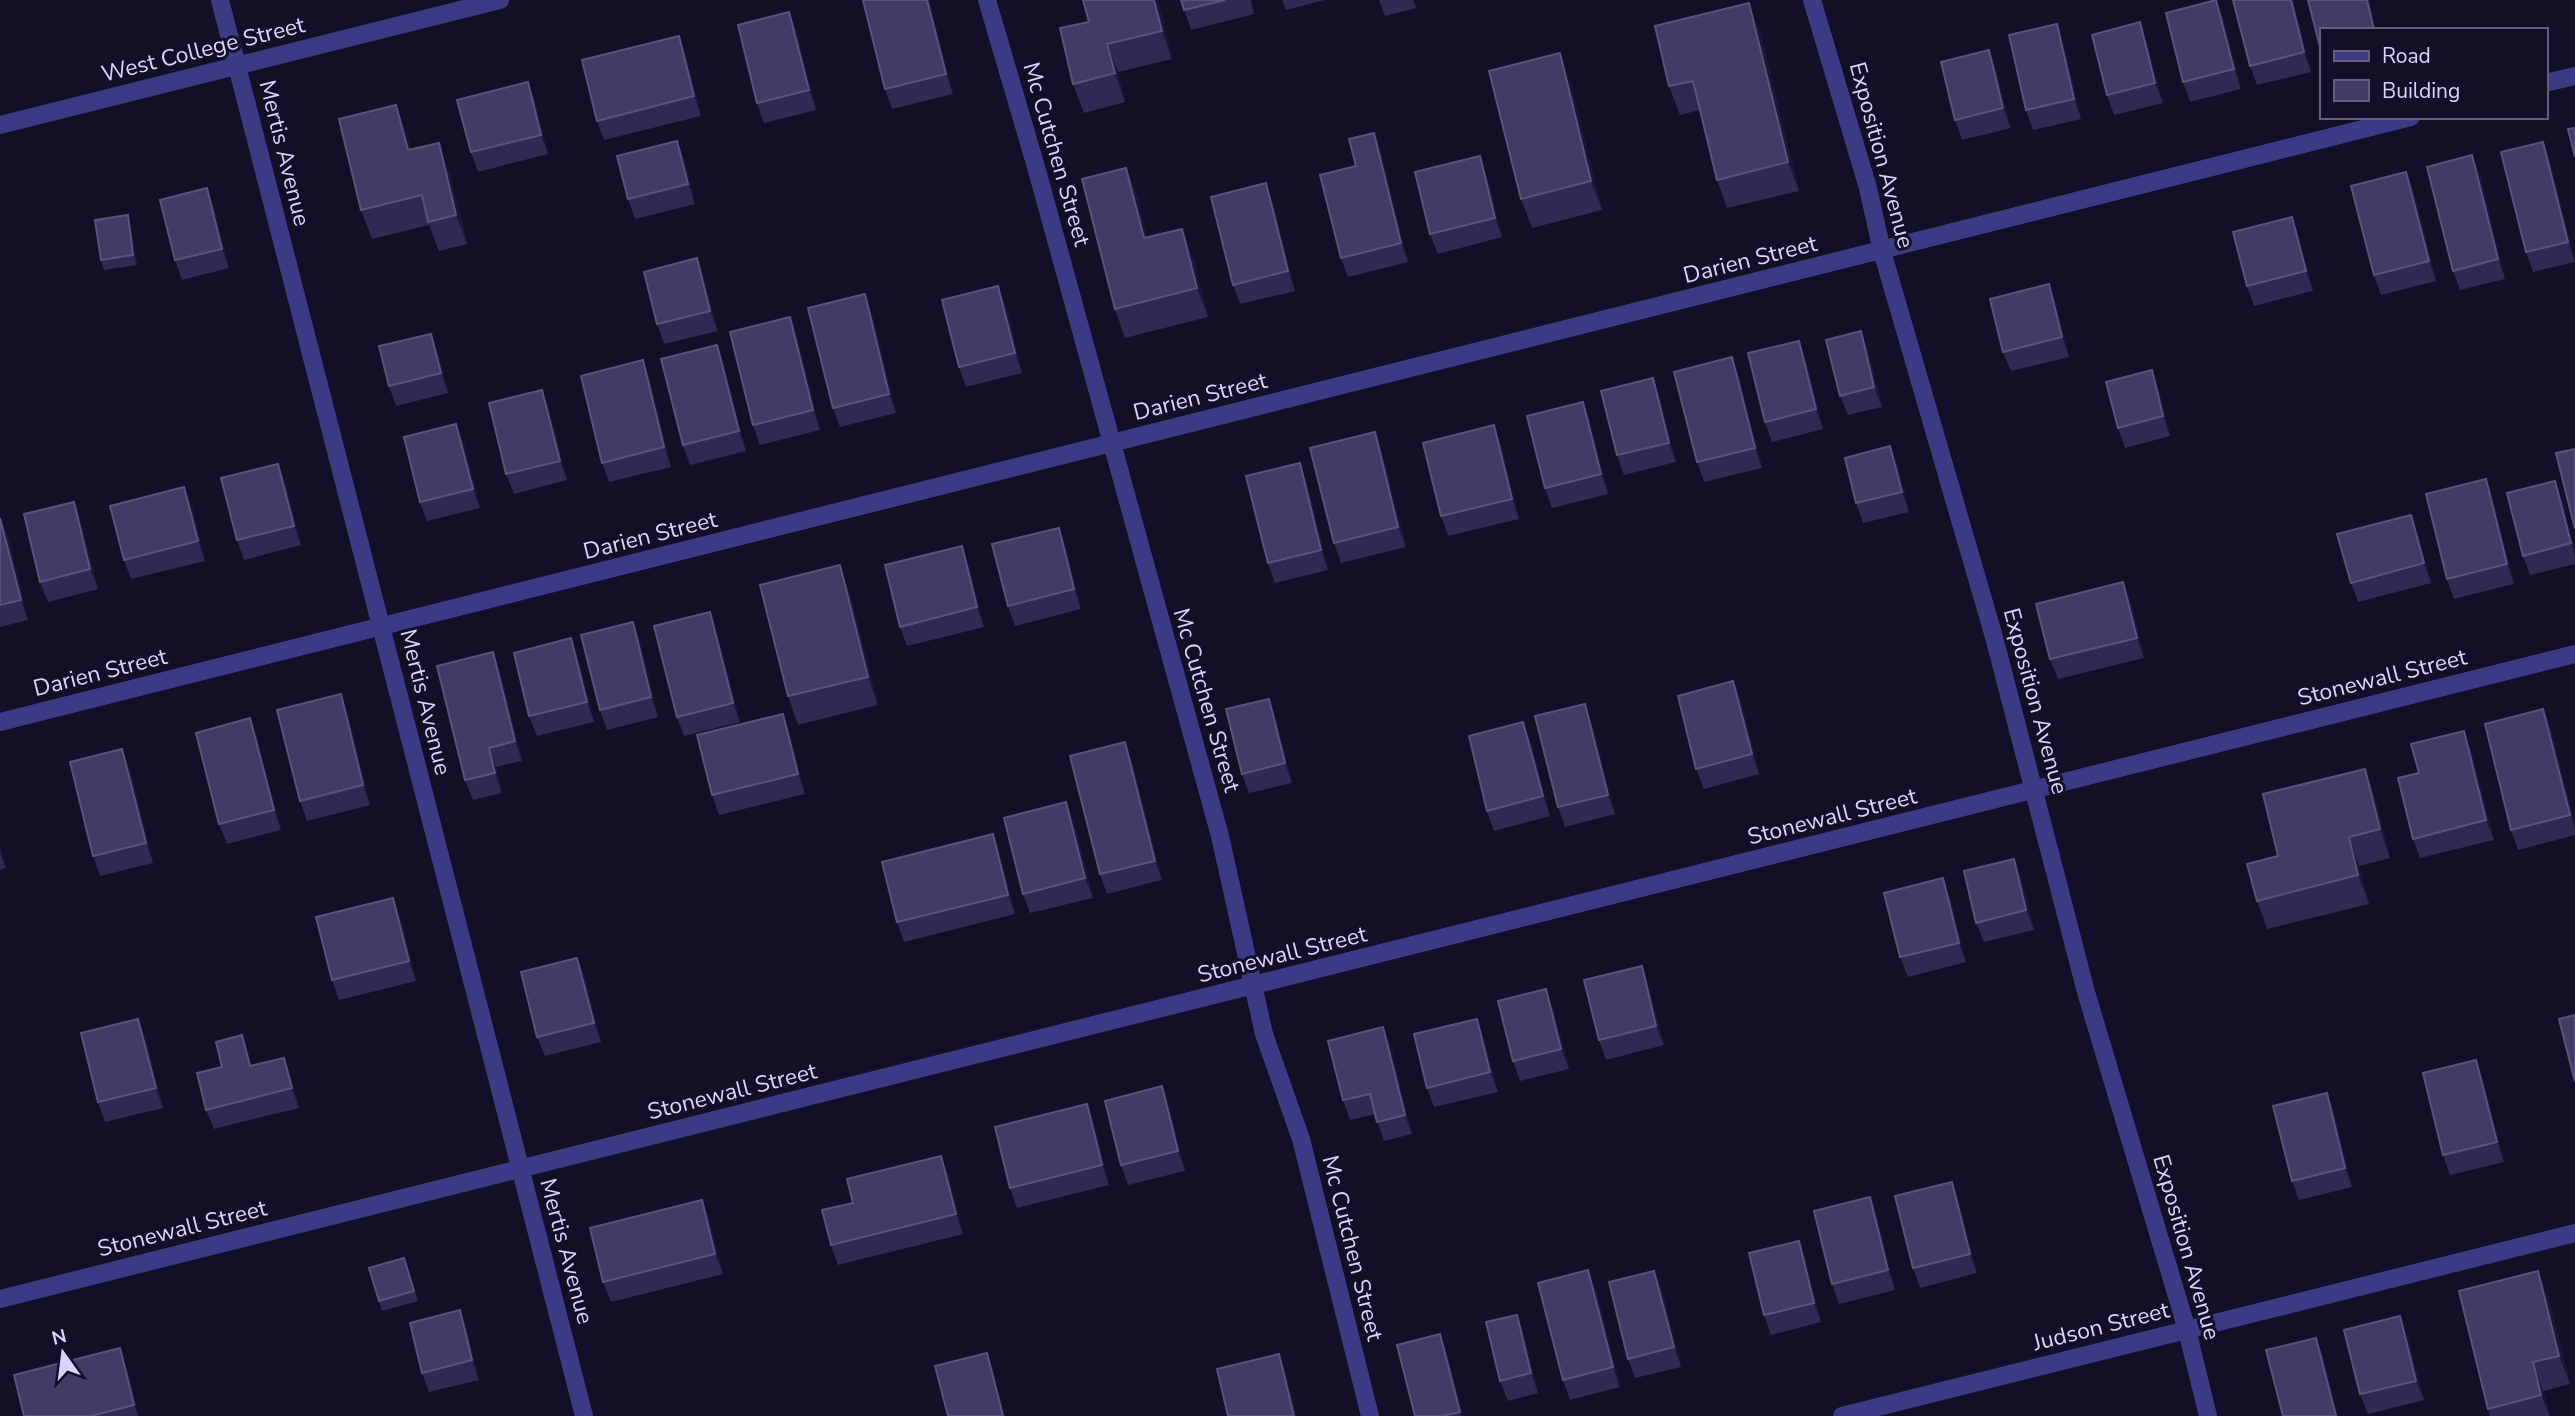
<svg xmlns="http://www.w3.org/2000/svg" width="2575" height="1416" font-family="'Nunito Sans',sans-serif">
<style>
.lines{fill:none;stroke-linecap:round;stroke-linejoin:round}
.minor{stroke:#3d3a85;stroke-width:18}
.wall{fill:#312854}
.shaded-wall{fill:#1d163a}
.building{fill:#433a66;stroke:#5a527e;stroke-width:2}
.labels{text-anchor:middle;stroke-width:6;stroke-linejoin:round;paint-order:stroke}
.street-label{font-size:23px;fill:#d9d4ff;stroke:#130f26}
</style>
<rect width="100%" height="100%" fill="#130f26"/>
<g class="lines">
<path class="minor" d="M220 0 584 1416
M987 0 1036 167 1220 836 1264 1034 1301 1139 1370 1416
M1812 0 1868 188 1882 251 1994 637 2086 992 2187 1330 2208 1416
M2545 83 2575 76
M0 125 500 0
M0 722 2411 117
M0 1299 2575 654
M1842 1416 2575 1233"/>
</g>
<path class="wall" d="M863 0H929L953 94 892 109 885 89Z
M1158 0 1172 59 1118 72 1125 102 1084 113 1073 84 1089 22Z
M1181 0H1251L1254 14 1191 30Z
M1282 0H1325L1286 10Z
M1379 0H1413L1416 8 1385 16Z
M2216 0 2224 20 2241 89 2190 102 2183 82Z
M2293 0 2311 72 2257 85 2250 66Z
M789 12 797 32 816 110 764 123 757 103Z
M1760 32 1799 191 1727 208 1717 180 1700 110 1680 115 1669 86Z
M679 36 686 56 701 116 604 140 597 121Z
M2147 42 2163 103 2114 115 2107 95Z
M2064 44 2081 119 2033 130 2026 110Z
M1996 70 2011 128 1962 140 1955 120Z
M528 82 535 102 548 154 478 172 471 152Z
M1570 82 1602 210 1532 228 1521 199Z
M1374 133 1381 153 1408 262 1348 277 1341 258 1356 166Z
M407 134 411 150 449 172 467 244 439 251 429 225 372 239 361 210Z
M677 141 685 161 695 204 635 219 628 199Z
M2543 142 2550 162 2575 262 2533 272 2526 252Z
M2472 155 2480 175 2505 279 2460 290 2453 271Z
M1126 168 1137 196 1147 238 1193 258 1208 317 1125 338 1115 309Z
M2406 172 2414 192 2436 281 2381 295 2374 275Z
M1487 176 1502 237 1438 254 1430 234Z
M1273 203 1295 291 1240 304 1233 285Z
M214 208 229 268 182 280 175 260Z
M2292 217 2299 237 2313 291 2254 306 2247 286Z
M131 225 137 265 104 270 101 260Z
M704 278 718 331 664 344 657 324Z
M2049 284 2056 304 2069 357 2011 371 2003 352Z
M1006 306 1022 373 966 387 959 367Z
M872 314 896 413 840 427 833 408Z
M790 317 797 337 820 430 760 445 753 425Z
M1861 331 1868 351 1882 407 1848 415 1840 396Z
M1799 341 1806 360 1823 429 1772 442 1765 422Z
M717 345 724 365 746 451 690 465 683 445Z
M438 353 448 393 396 406 389 386Z
M643 360 650 380 671 467 609 482 602 463Z
M1739 377 1762 468 1704 482 1697 462Z
M1653 378 1660 398 1676 462 1624 475 1617 455Z
M542 390 549 410 567 480 514 494 506 474Z
M2159 390 2170 436 2125 448 2118 428Z
M1583 402 1590 422 1608 494 1552 508 1545 488Z
M464 443 480 508 427 521 420 502Z
M1501 445 1519 519 1448 536 1441 516Z
M1890 446 1898 466 1909 512 1863 523 1856 503Z
M1382 452 1406 547 1341 563 1334 543Z
M1307 483 1328 570 1275 583 1268 563Z
M286 484 301 545 244 560 237 540Z
M2493 499 2514 584 2454 599 2447 579Z
M2562 500 2575 551V564L2530 575 2523 556Z
M74 502 81 522 98 589 48 602 40 582Z
M192 507 205 561 131 579 124 560Z
M0 518 8 537 28 620 0 627Z
M2418 534 2431 583 2358 602 2351 583Z
M1066 548 1081 609 1015 626 1008 606Z
M969 566 984 627 907 646 900 627Z
M850 594 878 705 798 725 788 696Z
M2131 602 2144 658 2058 679 2050 659Z
M710 612 717 632 740 722 684 736 677 717Z
M633 622 640 641 658 717 607 730 600 710Z
M578 658 594 722 537 736 529 716Z
M500 671 522 761 496 767 502 793 473 800 465 780Z
M1269 699 1276 718 1292 783 1249 793 1242 774Z
M1741 701 1759 774 1704 789 1696 769Z
M1585 704 1592 724 1615 814 1565 827 1558 807Z
M2543 709 2551 729 2575 827V835L2518 850 2511 830Z
M348 714 370 805 307 821 300 801Z
M790 733 805 794 719 815 712 795Z
M257 738 281 830 227 844 219 824Z
M1531 742 1550 816 1494 831 1487 811Z
M2471 750 2494 840 2420 858 2413 839 2419 773Z
M1132 762 1162 880 1107 894 1100 874Z
M130 769 153 863 100 876 93 856Z
M2365 769 2375 798 2390 858 2359 866 2369 904 2267 929 2257 901 2278 856Z
M1074 822 1093 898 1030 913 1023 894Z
M0 846 6 868 0 870Z
M1000 854 1015 914 904 942 897 922Z
M2021 878 2034 930 1984 942 1976 923Z
M1950 897 1966 962 1908 977 1900 957Z
M400 917 416 981 339 1000 332 980Z
M577 958 585 978 601 1042 545 1056 537 1037Z
M1649 986 1664 1045 1606 1060 1599 1040Z
M1553 1009 1569 1069 1520 1081 1513 1061Z
M1383 1027 1391 1047 1412 1134 1384 1141 1375 1114 1350 1120 1343 1100Z
M242 1035 252 1066 291 1078 299 1108 214 1129 206 1110 222 1067Z
M1484 1038 1498 1092 1434 1107 1427 1088Z
M146 1039 163 1108 105 1122 98 1102Z
M2483 1079 2504 1162 2450 1175 2443 1155Z
M1162 1086 1169 1106 1185 1171 1128 1185 1121 1165Z
M2327 1093 2334 1113 2352 1187 2299 1200 2292 1181Z
M1087 1104 1094 1123 1109 1185 1017 1208 1010 1188Z
M949 1175 963 1234 838 1265 831 1245 853 1203Z
M1870 1197 1877 1217 1895 1290 1839 1304 1832 1284Z
M702 1200 709 1219 723 1274 611 1302 603 1282Z
M1959 1202 1977 1273 1920 1288 1913 1268Z
M1799 1241 1806 1261 1821 1322 1771 1335 1764 1315Z
M404 1258 418 1301 382 1311 379 1301Z
M1654 1271 1662 1290 1681 1367 1635 1378 1628 1359Z
M2538 1271 2549 1300 2570 1384 2543 1391 2550 1416H2490L2488 1409Z
M1596 1290 1620 1387 1570 1400 1563 1380Z
M460 1310 467 1330 479 1380 429 1392 422 1373Z
M1440 1334 1447 1354 1463 1416H1415Z
M1524 1335 1538 1393 1508 1401 1500 1381Z
M2407 1335 2424 1400 2368 1414 2360 1394Z
M127 1368 139 1416H24Z"/>
<path class="shaded-wall" d="M927 0H929L953 94 946 74Z
M1154 0H1158L1172 59 1162 31Z
M2216 0 2224 20 2241 89 2234 69Z
M2291 0H2293L2311 72 2304 52Z
M2367 0H2369L2376 30H2374Z
M1749 3 1760 32 1799 191 1788 162Z
M789 12 797 32 816 110 809 90Z
M2140 22 2147 42 2163 103 2155 83Z
M2057 24 2064 44 2081 119 2074 99Z
M679 36 686 56 701 116 694 96Z
M1107 44 1118 72 1125 102 1115 73Z
M1989 50 1996 70 2011 128 2003 108Z
M1560 53 1570 82 1602 210 1591 181Z
M528 82 535 102 548 154 541 135Z
M396 105 407 134 418 179 408 150Z
M1374 133 1381 153 1408 262 1401 243Z
M677 141 685 161 695 204 688 184Z
M2543 142 2550 162 2575 262 2568 242Z
M439 143 449 172 467 244 456 215Z
M2472 155 2480 175 2505 279 2498 259Z
M1480 156 1487 176 1502 237 1495 218Z
M1126 168 1137 196 1154 267 1144 238Z
M2406 172 2414 192 2436 281 2429 261Z
M1266 183 1273 203 1295 291 1288 271Z
M207 188 214 208 229 268 222 249Z
M128 215 131 225 137 265 133 255Z
M2292 217 2299 237 2313 291 2306 271Z
M1182 229 1193 258 1208 317 1197 288Z
M697 258 704 278 718 331 710 311Z
M2049 284 2056 304 2069 357 2062 337Z
M998 286 1006 306 1022 373 1015 353Z
M865 294 872 314 896 413 889 394Z
M790 317 797 337 820 430 813 410Z
M1861 331 1868 351 1882 407 1874 387Z
M431 334 438 353 448 393 441 373Z
M1799 341 1806 360 1823 429 1816 409Z
M717 345 724 365 746 451 739 431Z
M1732 357 1739 377 1762 468 1755 448Z
M643 360 650 380 671 467 664 447Z
M2152 370 2159 390 2170 436 2163 416Z
M1653 378 1660 398 1676 462 1669 443Z
M542 390 549 410 567 480 560 461Z
M1583 402 1590 422 1608 494 1601 474Z
M456 424 464 443 480 508 473 489Z
M1494 425 1501 445 1519 519 1512 499Z
M1375 432 1382 452 1406 547 1398 527Z
M1890 446 1898 466 1909 512 1902 492Z
M1300 463 1307 483 1328 570 1321 550Z
M278 464 286 484 301 545 294 526Z
M2486 479 2493 499 2514 584 2507 564Z
M2555 481 2562 500 2575 551V555L2571 543Z
M184 487 192 507 205 561 198 541Z
M74 502 81 522 98 589 90 569Z
M2411 515 2418 534 2431 583 2424 563Z
M0 517 8 537 28 620 21 600Z
M1059 528 1066 548 1081 609 1074 589Z
M962 546 969 566 984 627 977 607Z
M840 565 850 594 878 705 868 677Z
M2123 582 2131 602 2144 658 2137 638Z
M710 612 717 632 740 722 733 703Z
M633 622 640 641 658 717 651 697Z
M571 638 578 658 594 722 587 702Z
M493 652 500 671 522 761 515 741Z
M1733 681 1741 701 1759 774 1752 754Z
M341 694 348 714 370 805 363 785Z
M1269 699 1276 718 1292 783 1285 763Z
M1585 704 1592 724 1615 814 1608 795Z
M2543 709 2551 729 2575 830 2570 815Z
M783 714 790 733 805 794 798 774Z
M250 718 257 738 281 830 274 810Z
M1523 722 1531 742 1550 816 1543 796Z
M2464 731 2471 750 2494 840 2486 820Z
M1125 742 1132 762 1162 880 1155 861Z
M489 748 496 767 502 793 495 773Z
M122 749 130 769 153 863 146 843Z
M2365 769 2375 798 2390 858 2380 829Z
M1066 802 1074 822 1093 898 1085 878Z
M993 834 1000 854 1015 914 1008 895Z
M2349 837 2359 866 2369 904 2358 875Z
M0 846 6 868 0 853Z
M2014 859 2021 878 2034 930 2026 910Z
M1943 878 1950 897 1966 962 1959 943Z
M393 898 400 917 416 981 409 961Z
M577 958 585 978 601 1042 594 1023Z
M1642 966 1649 986 1664 1045 1656 1026Z
M1546 989 1553 1009 1569 1069 1561 1049Z
M138 1019 146 1039 163 1108 156 1088Z
M1477 1019 1484 1038 1498 1092 1490 1072Z
M1383 1027 1391 1047 1412 1134 1405 1115Z
M242 1035 249 1055 257 1086 250 1066Z
M284 1058 291 1078 299 1108 292 1088Z
M2476 1060 2483 1079 2504 1162 2497 1142Z
M1162 1086 1169 1106 1185 1171 1178 1151Z
M2327 1093 2334 1113 2352 1187 2345 1168Z
M1087 1104 1094 1123 1109 1185 1102 1165Z
M941 1156 949 1175 963 1234 956 1214Z
M1952 1182 1959 1202 1977 1273 1970 1254Z
M1870 1197 1877 1217 1895 1290 1888 1270Z
M702 1200 709 1219 723 1274 715 1254Z
M1799 1241 1806 1261 1821 1322 1814 1303Z
M1588 1270 1596 1290 1620 1387 1613 1367Z
M1654 1271 1662 1290 1681 1367 1674 1347Z
M2538 1271 2549 1300 2570 1384 2559 1356Z
M460 1310 467 1330 479 1380 472 1360Z
M1517 1315 1524 1335 1538 1393 1531 1373Z
M2400 1316 2407 1335 2424 1400 2416 1381Z
M1440 1334 1447 1354 1463 1416H1461L1460 1412Z
M2316 1338 2324 1358 2338 1416H2336Z
M120 1348 127 1368 139 1416H138L134 1405Z
M987 1353 994 1373 1005 1416H1003Z
M1279 1354 1287 1374 1297 1416H1294Z
M2533 1362 2543 1391 2550 1416 2541 1395Z"/>
<path class="building" d="M863 0H927L946 74 885 89Z
M1083 0H1154L1162 31 1107 44 1115 73 1073 84 1060 28 1089 22Z
M1181 0H1225L1184 10Z
M2216 0 2234 69 2183 82 2166 13Z
M2233 0H2291L2304 52 2250 66Z
M2308 0H2367L2374 30H2321V46L2320 47Z
M1749 3 1788 162 1717 180 1693 81 1669 86 1655 26Z
M789 12 809 90 757 103 738 25Z
M2140 22 2155 83 2107 95 2092 35Z
M2057 24 2074 99 2026 110 2009 35Z
M679 36 694 96 597 121 582 60Z
M1989 50 2003 108 1955 120 1941 62Z
M1560 53 1591 181 1521 199 1489 71Z
M528 82 541 135 471 152 457 100Z
M396 105 408 150 439 143 456 215 428 222 422 195 361 210 339 119Z
M2575 128V157L2568 129Z
M1374 133 1401 243 1341 258 1320 175 1356 166 1349 139Z
M677 141 688 184 628 199 617 156Z
M2543 142 2568 242 2526 252 2501 152Z
M2472 155 2498 259 2453 271 2427 167Z
M1480 156 1495 218 1430 234 1415 172Z
M1126 168 1144 238 1182 229 1197 288 1115 309 1082 179Z
M2406 172 2429 261 2374 275 2351 186Z
M1266 183 1288 271 1233 285 1211 197Z
M207 188 222 249 175 260 160 200Z
M128 215 133 255 101 260 95 220Z
M2292 217 2306 271 2247 286 2233 232Z
M697 258 710 311 657 324 644 272Z
M2049 284 2062 337 2003 352 1990 299Z
M998 286 1015 353 959 367 942 300Z
M865 294 889 394 833 408 808 308Z
M790 317 813 410 753 425 730 332Z
M1861 331 1874 387 1840 396 1826 340Z
M431 334 441 373 389 386 379 346Z
M1799 341 1816 409 1765 422 1748 353Z
M717 345 739 431 683 445 661 359Z
M1732 357 1755 448 1697 462 1674 372Z
M643 360 664 447 602 463 581 376Z
M2152 370 2163 416 2118 428 2106 382Z
M1653 378 1669 443 1617 455 1601 391Z
M542 390 560 461 506 474 489 403Z
M1583 402 1601 474 1545 488 1527 416Z
M456 424 473 489 420 502 404 437Z
M1494 425 1512 499 1441 516 1423 443Z
M1375 432 1398 527 1334 543 1310 448Z
M1890 446 1902 492 1856 503 1845 458Z
M2575 449V529L2556 453Z
M1300 463 1321 550 1268 563 1246 476Z
M278 464 294 526 237 540 221 478Z
M2486 479 2507 564 2447 579 2426 494Z
M2555 481 2571 543 2523 556 2507 493Z
M184 487 198 541 124 560 110 506Z
M74 502 90 569 40 582 24 514Z
M2411 515 2424 563 2351 583 2337 534Z
M0 518 21 600 0 605Z
M1059 528 1074 589 1008 606 992 544Z
M962 546 977 607 900 627 885 565Z
M840 565 868 677 788 696 760 585Z
M2123 582 2137 638 2050 659 2036 604Z
M710 612 733 703 677 717 654 626Z
M633 622 651 697 600 710 581 635Z
M571 638 587 702 529 716 514 653Z
M493 652 515 741 489 748 495 773 465 780 437 666Z
M1733 681 1752 754 1696 769 1678 696Z
M341 694 363 785 300 801 277 710Z
M1269 699 1285 763 1242 774 1226 709Z
M1585 704 1608 795 1558 807 1535 716Z
M2543 709 2570 815 2511 830 2485 724Z
M783 714 798 774 712 795 697 735Z
M250 718 274 810 219 824 196 733Z
M1523 722 1543 796 1487 811 1469 736Z
M2464 731 2486 820 2413 839 2398 778 2419 773 2411 744Z
M1125 742 1155 861 1100 874 1070 756Z
M122 749 146 843 93 856 70 762Z
M2365 769 2380 829 2349 837 2358 875 2257 901 2247 864 2278 856 2263 794Z
M1066 802 1085 878 1023 894 1004 818Z
M993 834 1008 895 897 922 882 862Z
M2014 859 2026 910 1976 923 1964 871Z
M1943 878 1959 943 1900 957 1884 893Z
M393 898 409 961 332 980 316 917Z
M577 958 594 1023 537 1037 521 972Z
M1642 966 1656 1026 1599 1040 1584 980Z
M1546 989 1561 1049 1513 1061 1498 1001Z
M2575 1015V1082L2559 1019Z
M138 1019 156 1088 98 1102 81 1033Z
M1477 1019 1490 1072 1427 1088 1414 1034Z
M1383 1027 1405 1115 1377 1122 1370 1094 1343 1100 1328 1041Z
M242 1035 250 1066 284 1058 292 1088 206 1110 197 1073 222 1067 216 1042Z
M2476 1060 2497 1142 2443 1155 2423 1073Z
M1162 1086 1178 1151 1121 1165 1105 1101Z
M2327 1093 2345 1168 2292 1181 2273 1106Z
M1087 1104 1102 1165 1010 1188 995 1127Z
M941 1156 956 1214 831 1245 822 1210 853 1203 847 1179Z
M1952 1182 1970 1254 1913 1268 1895 1196Z
M1870 1197 1888 1270 1832 1284 1814 1211Z
M702 1200 715 1254 603 1282 590 1228Z
M1799 1241 1814 1303 1764 1315 1749 1253Z
M404 1258 414 1291 379 1301 369 1268Z
M1588 1270 1613 1367 1563 1380 1538 1283Z
M1654 1271 1674 1347 1628 1359 1609 1282Z
M2538 1271 2559 1356 2533 1362 2541 1395 2488 1409 2459 1291Z
M460 1310 472 1360 422 1373 410 1323Z
M1517 1315 1531 1373 1500 1381 1486 1322Z
M2400 1316 2416 1381 2360 1394 2344 1330Z
M1440 1334 1460 1412 1442 1416H1415L1397 1345Z
M2316 1338 2336 1416H2283L2266 1350Z
M120 1348 134 1405 91 1416H24L14 1375Z
M987 1353 1003 1416H948L935 1366Z
M1279 1354 1294 1416H1228L1217 1369Z"/>
<g class="labels">
<g class="street-label">
<text transform="translate(203 49) rotate(-14)" y="8">West College Street</text>
<text transform="translate(285 153) rotate(76)" y="8">Mertis Avenue</text>
<text transform="translate(1057 154) rotate(74)" y="8">Mc Cutchen Street</text>
<text transform="translate(1882 155) rotate(75)" y="8">Exposition Avenue</text>
<text transform="translate(1750 259) rotate(-14)" y="8">Darien Street</text>
<text transform="translate(1200 396) rotate(-14)" y="8">Darien Street</text>
<text transform="translate(650 535) rotate(-14)" y="8">Darien Street</text>
<text transform="translate(100 672) rotate(-14)" y="8">Darien Street</text>
<text transform="translate(2382 677) rotate(-14)" y="8">Stonewall Street</text>
<text transform="translate(1207 700) rotate(74)" y="8">Mc Cutchen Street</text>
<text transform="translate(2036 701) rotate(75)" y="8">Exposition Avenue</text>
<text transform="translate(426 702) rotate(76)" y="8">Mertis Avenue</text>
<text transform="translate(1832 816) rotate(-14)" y="8">Stonewall Street</text>
<text transform="translate(1282 954) rotate(-14)" y="8">Stonewall Street</text>
<text transform="translate(732 1091) rotate(-14)" y="8">Stonewall Street</text>
<text transform="translate(182 1228) rotate(-14)" y="8">Stonewall Street</text>
<text transform="translate(2187 1247) rotate(74)" y="8">Exposition Avenue</text>
<text transform="translate(1353 1248) rotate(76)" y="8">Mc Cutchen Street</text>
<text transform="translate(567 1251) rotate(75)" y="8">Mertis Avenue</text>
<text transform="translate(2101 1326) rotate(-14)" y="8">Judson Street</text>
</g>
</g>
<rect x="2320" y="28" width="228" height="91" fill="#130f26" stroke="#625e7d" stroke-width="2"/>
<rect x="2334" y="51" width="35" height="10" fill="#3d3a85" stroke="#625e7d" stroke-width="2"/>
<text x="2382" y="63" font-size="21" fill="#d9d4ff">Road</text>
<rect x="2334" y="80" width="35" height="21" fill="#433a66" stroke="#625e7d" stroke-width="2"/>
<text x="2382" y="98" font-size="21" fill="#d9d4ff">Building</text>
<g transform="translate(63 1353) rotate(346)" stroke="#130f26" stroke-width="5" paint-order="stroke">
<path d="M0-5L12 26L0 18L-12 26Z" fill="#d9d4ff"/>
<text y="-10" font-size="19" font-weight="bold" text-anchor="middle" fill="#d9d4ff">N</text>
</g>
</svg>
